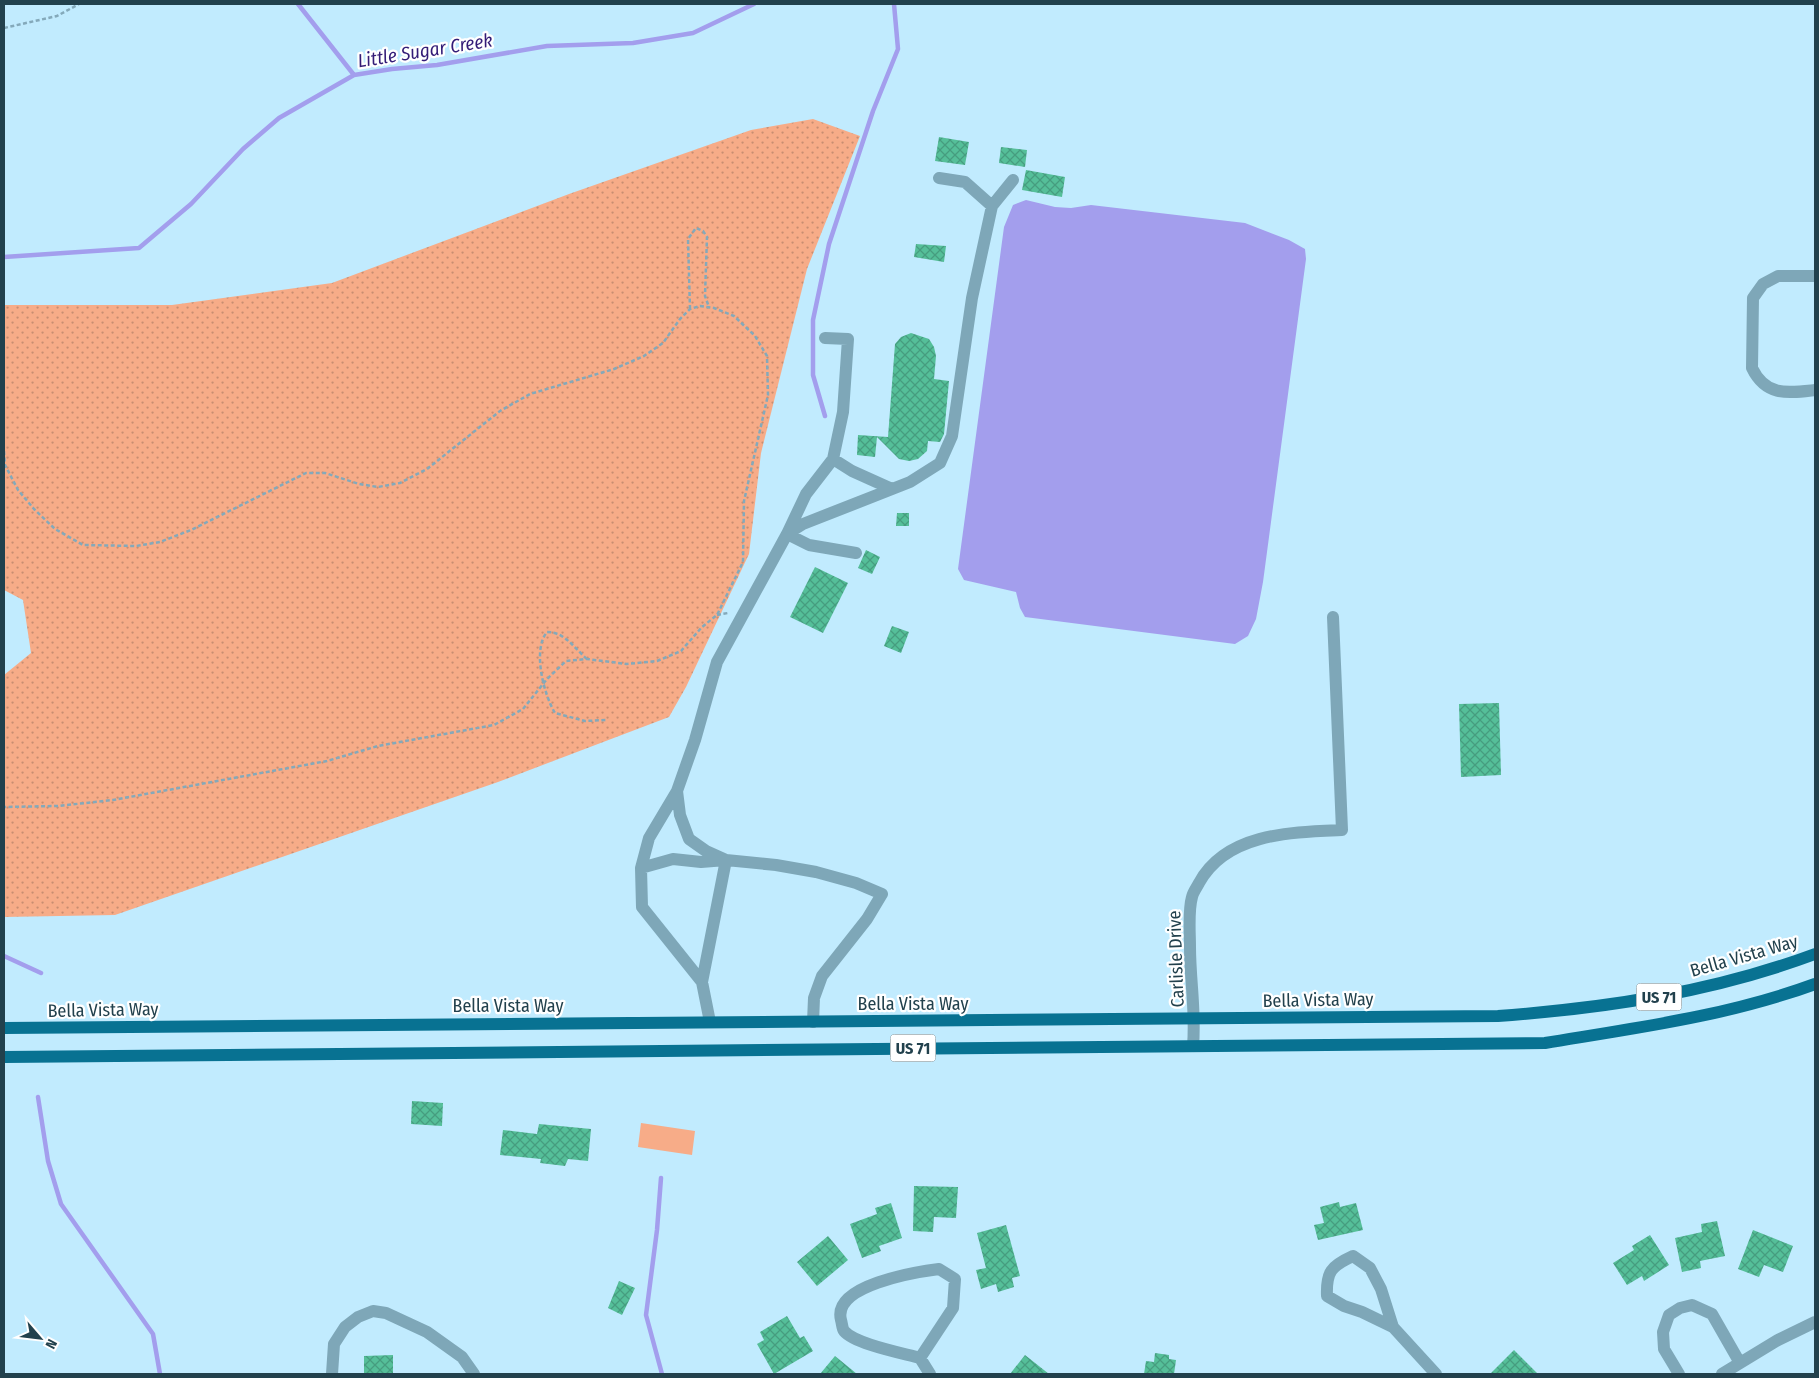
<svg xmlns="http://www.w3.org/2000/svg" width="1819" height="1378" font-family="'Fira Sans Condensed',sans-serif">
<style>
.grass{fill:url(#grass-dots)}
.pitch{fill:#f7ac88}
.water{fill:#a39eed}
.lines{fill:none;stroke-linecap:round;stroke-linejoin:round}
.stream{stroke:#a39eed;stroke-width:4.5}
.building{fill:url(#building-cross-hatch)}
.path{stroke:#84a9ba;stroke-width:2.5;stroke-dasharray:4 2.5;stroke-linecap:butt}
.minor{stroke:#7ea7b8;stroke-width:12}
.major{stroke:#087292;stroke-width:12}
.labels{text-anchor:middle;stroke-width:4.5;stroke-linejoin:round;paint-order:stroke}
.shield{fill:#fff;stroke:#647a82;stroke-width:1}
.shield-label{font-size:16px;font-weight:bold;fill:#22414d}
.street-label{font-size:18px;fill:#22414d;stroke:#fff}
.water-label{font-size:19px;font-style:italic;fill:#331c77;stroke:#fff}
</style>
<defs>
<pattern id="grass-dots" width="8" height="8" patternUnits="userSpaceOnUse" patternTransform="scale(1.25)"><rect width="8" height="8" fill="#f7ac88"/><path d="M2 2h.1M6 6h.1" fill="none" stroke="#c88e71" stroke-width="1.8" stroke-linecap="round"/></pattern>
<pattern id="building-cross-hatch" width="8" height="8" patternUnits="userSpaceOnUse" patternTransform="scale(1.25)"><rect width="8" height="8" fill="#55bf99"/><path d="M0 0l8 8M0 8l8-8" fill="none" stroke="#469d7f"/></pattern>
</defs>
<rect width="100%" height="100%" fill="#c1ebfe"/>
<path class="grass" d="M813 119 860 136 807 269 761 453 749 554 686 687 669 717 498 782 115 915 4 917V675L31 653 23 600 4 590V305H172L332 283 569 194 751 130Z"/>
<path class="pitch" d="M641 1123 695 1131 692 1155 638 1147Z"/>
<path class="water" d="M1026 200 1055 207 1071 208 1091 205 1245 223 1289 240 1305 249 1306 259 1263 582 1256 619 1248 636 1235 644 1025 617 1020 608 1016 592 964 580 958 569 1004 227 1013 205Z"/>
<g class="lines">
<path class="stream" d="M298 4 354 75
M4 257 139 248 191 204 243 149 279 118 354 75 392 69 437 65 547 46 633 43 693 33 754 4
M825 416 813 375V320L829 244 873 111 898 49 894 4
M4 956 41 973
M38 1097 48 1161 61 1204 153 1334 160 1374
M661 1178 657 1230 646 1315 662 1374"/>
</g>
<path class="building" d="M939 137 969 142 965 165 935 161Z
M1001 147 1027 150 1025 167 999 163Z
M1026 170 1065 177 1062 197 1022 190Z
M916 244 946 246 944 262 914 257Z
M911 333 929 339 934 347 936 356 934 379 949 381 944 434 940 442 928 441 927 451 918 459 909 461 899 459 877 437 875 457 857 455 858 435 888 437 895 344 901 337Z
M897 513H909V526H896Z
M866 550 880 557 872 574 858 568Z
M815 567 848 583 823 633 790 617Z
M892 626 909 632 901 653 884 646Z
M1499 703 1501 775 1461 777 1459 704Z
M412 1101 443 1103 442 1126 411 1124Z
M539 1124 591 1129 588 1161 568 1159 565 1166 540 1163 541 1159 500 1155 503 1130 537 1134Z
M914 1186 958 1187 956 1218 934 1217 933 1232 913 1231Z
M1339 1202 1340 1207 1356 1203 1363 1230 1318 1240 1314 1225 1324 1223 1320 1207Z
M891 1203 902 1238 879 1246 881 1251 862 1258 850 1224 877 1214 875 1208Z
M1717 1221 1725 1256 1700 1261 1701 1268 1682 1272 1675 1238 1702 1232 1701 1224Z
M1006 1225 1020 1276 1012 1278 1014 1287 998 1292 996 1284 981 1289 976 1270 986 1268 977 1233Z
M1753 1230 1793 1246 1783 1272 1764 1265 1759 1277 1738 1269Z
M1650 1235 1669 1265 1644 1281 1642 1276 1627 1285 1613 1263 1634 1250 1632 1246Z
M828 1236 848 1260 817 1286 797 1262Z
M619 1281 635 1288 622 1315 608 1308Z
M787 1316 800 1338 804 1336 813 1351 774 1374 757 1344 764 1340 760 1332Z
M1514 1350 1538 1374H1490Z
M1155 1353 1169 1355V1359L1176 1360 1174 1374H1144L1146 1361 1154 1362Z
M393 1355V1374H364V1356Z
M1025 1355 1049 1374H1010Z
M835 1356 857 1374H820Z"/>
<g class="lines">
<path class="path" d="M4 28 57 16 79 4
M690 309 688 239 696 228 703 231 707 237 705 296 709 307
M4 451 5 465 18 490 34 509 55 529 83 545 136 546 160 542 191 530 306 473H325L359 484 378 487 400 483 427 469 500 411 530 394 614 369 644 356 663 343 680 319 690 309 700 306 714 308 734 316 755 336 767 356 768 395 744 501 743 562 717 615 702 627 681 651 657 661 627 664 587 659 566 661 547 679 523 709 494 725 378 746 327 761 113 800 58 806 4 807
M717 615 728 613
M587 659C574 648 565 632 547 632 532 650 544 695 555 713L585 721 607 720"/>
<path class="minor" d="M992 206 1013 180
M1815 276H1778L1763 284 1753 298 1752 368C1766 397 1788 393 1815 390
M825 338 848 339 843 412 833 459 806 494 787 534 809 545 856 553
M833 459 852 471 892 489
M677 791 680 815 689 839 706 851 726 860 776 865 816 872 856 883 882 894 867 919 822 976 814 998 813 1022
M641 868 673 859 701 862 726 860 702 982
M710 1022 702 982 642 907 641 868 649 838 677 791 695 740 717 662 787 534 803 524 910 482 940 463 952 436 972 298 992 206 965 182 939 178
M1193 1046C1196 1012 1190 980 1190 947 1190 932 1188 911 1192 897 1193 892 1197 887 1199 883 1226 833 1292 832 1342 830L1333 617
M939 1269 955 1279 953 1308 920 1358C902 1353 855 1344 844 1331 842 1328 842 1323 841 1320 832 1285 916 1272 939 1269Z
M1393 1327 1381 1289 1370 1268 1353 1256C1331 1266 1326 1272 1327 1296L1344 1306 1362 1312 1393 1327 1436 1374
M920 1358 930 1374
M332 1374 334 1344 345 1327 358 1317 373 1311 386 1313 427 1332 462 1357 474 1374
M1679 1374 1664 1349 1663 1332 1669 1315 1680 1308 1692 1305 1712 1314 1740 1363
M1722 1374 1778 1340 1815 1322"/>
<path class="major" d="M4 1028 1498 1016C1607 1008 1713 992 1815 954
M4 1057 1545 1043C1636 1028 1728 1016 1815 984"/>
</g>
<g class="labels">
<g class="shield">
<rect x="1636.5" y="983.5" width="45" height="27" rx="4"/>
<rect x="890.5" y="1034.5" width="45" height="27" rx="4"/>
</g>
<g class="shield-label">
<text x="1659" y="1003">US 71</text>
<text x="913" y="1054">US 71</text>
</g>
<g class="street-label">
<text transform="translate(1744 956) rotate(-16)" y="6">Bella Vista Way</text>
<text transform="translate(1176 959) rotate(-92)" y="6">Carlisle Drive</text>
<text transform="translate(1318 1000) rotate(-1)" y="6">Bella Vista Way</text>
<text x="913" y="1010">Bella Vista Way</text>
<text x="508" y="1012">Bella Vista Way</text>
<text transform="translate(103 1010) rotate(-1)" y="6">Bella Vista Way</text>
</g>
<g class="water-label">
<text transform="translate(425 50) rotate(-9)" y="7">Little Sugar Creek</text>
</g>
</g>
<rect width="1819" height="1378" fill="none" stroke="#22414d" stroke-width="10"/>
<g transform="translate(40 1338) rotate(118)" stroke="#ffffff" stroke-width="4" paint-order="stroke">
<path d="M0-4L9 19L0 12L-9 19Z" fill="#22414d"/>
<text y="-8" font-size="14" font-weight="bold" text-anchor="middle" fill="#22414d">N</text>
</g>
</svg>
